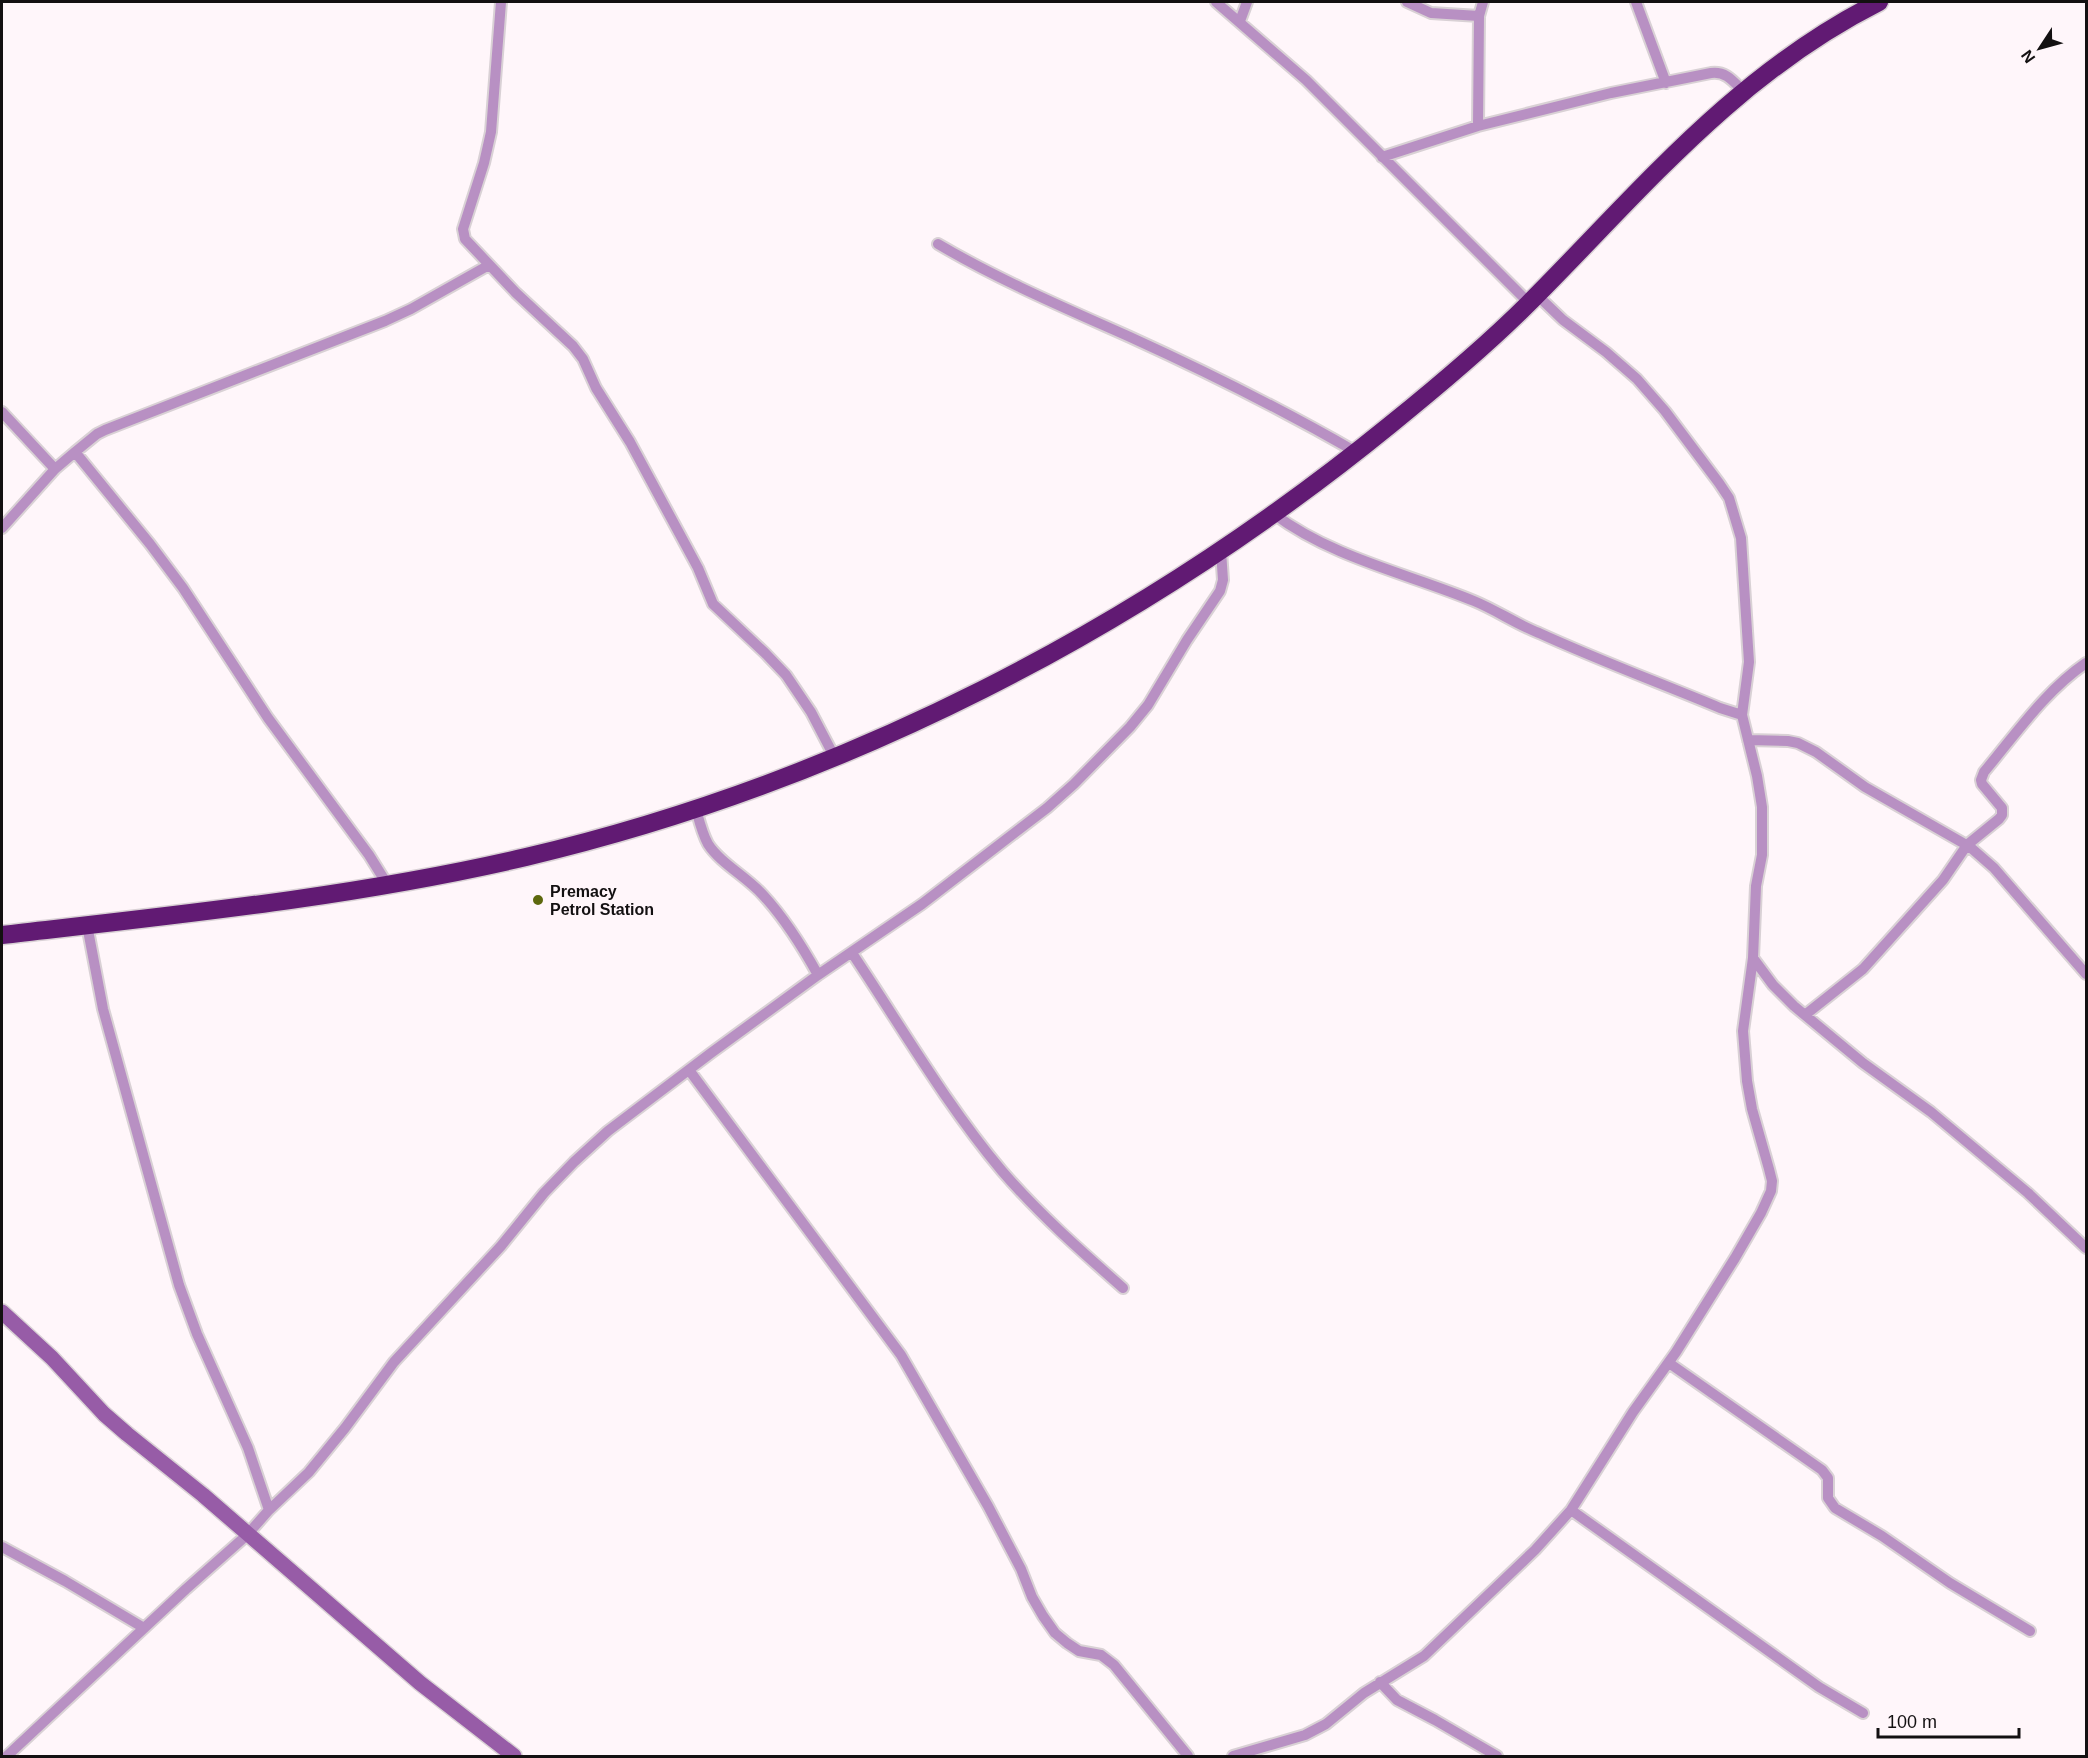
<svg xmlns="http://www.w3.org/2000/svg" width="2088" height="1758" font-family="Arial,sans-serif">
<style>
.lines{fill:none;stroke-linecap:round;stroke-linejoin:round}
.street-casing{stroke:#d9d1d5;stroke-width:14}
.secondary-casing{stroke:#d9d1d5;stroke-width:18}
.highway-casing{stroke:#d9d1d5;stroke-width:21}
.street{stroke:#b890c3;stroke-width:10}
.secondary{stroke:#975ca7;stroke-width:15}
.highway{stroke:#611a73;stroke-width:18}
.poi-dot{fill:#5d680d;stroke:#fff6fa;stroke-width:2}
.labels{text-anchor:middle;stroke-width:4.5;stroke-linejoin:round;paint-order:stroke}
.poi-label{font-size:16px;font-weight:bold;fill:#131011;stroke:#fff6fa;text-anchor:start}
</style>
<rect width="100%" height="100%" fill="#fff6fa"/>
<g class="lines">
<g class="street-casing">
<path id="street" d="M501 2 491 132 484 163 463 229 465 239 516 293 573 346 583 359 596 388 630 442 698 568 713 604 765 653 786 675 811 712 835 758
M1216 2 1306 80 1529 303
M1407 2 1431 13 1479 16 1483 2
M1636 2 1666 83
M1240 21 1247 2
M1478 126 1479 16
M1382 157 1478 126 1611 93 1711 73C1726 71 1733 81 1743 91
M938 244C999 280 1065 308 1130 337 1207 372 1283 410 1356 452
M2 412 55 469
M75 452 97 434 105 430 385 321 411 309 489 265
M1274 514C1333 558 1406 573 1474 601 1496 610 1516 624 1539 633 1598 660 1660 683 1720 708L1742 715
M2 528 55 469 75 452 150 544 183 588 268 718 369 855 387 884
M1748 740 1788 741 1798 743 1816 752 1865 787 1970 847 1994 868 2086 974
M87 925 103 1009 179 1285 197 1334 248 1448 269 1510
M852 953C901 1026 945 1103 1002 1171 1039 1214 1081 1251 1123 1288
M1753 958 1773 985 1794 1006 1863 1063 1931 1112 2028 1193 2086 1248
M818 975 922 904 1047 808 1074 784 1130 727 1148 705 1187 640 1220 591 1223 580 1221 551
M1805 1015 1863 969 1943 880 1967 845 1999 819 2002 815V808L1982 784 1981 780 1984 772C2016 734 2045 691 2086 663
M689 1070 901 1355 988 1506 1021 1569 1032 1597 1043 1616 1055 1633 1067 1643 1079 1651 1101 1655 1114 1665 1188 1756
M1669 1363 1822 1470 1828 1478V1498L1835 1508 1882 1536 1950 1583 2030 1631
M1571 1510 1819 1687 1863 1713
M2 1547 65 1581 144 1628
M1380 1682 1397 1700 1435 1720 1497 1756
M7 1756 186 1589 247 1535 269 1510 309 1472 345 1428 394 1362 501 1246 544 1193 574 1162 608 1131 711 1053 818 975C802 946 785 919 763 895 747 877 720 863 708 844 702 833 699 820 696 809
M1233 1756 1305 1735 1326 1724 1364 1693 1424 1656 1535 1550 1571 1510 1633 1412 1676 1352 1735 1258 1761 1213 1771 1191 1772 1181 1769 1169 1752 1109 1747 1081 1743 1031 1753 958 1756 886 1762 855V807L1757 776 1742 715 1749 662 1741 538 1729 498 1719 483 1665 411 1637 379 1606 352 1563 320 1537 295"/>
</g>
<g class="secondary-casing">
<path id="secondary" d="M2 1312 52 1358 104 1414 127 1434 203 1495 420 1683 514 1756"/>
</g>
<g class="highway-casing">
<path id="highway" d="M2 935C176 915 355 897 526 857 843 782 1138 630 1390 425 1437 387 1485 347 1528 304 1640 192 1734 75 1879 2"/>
</g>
<use href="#street" class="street"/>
<use href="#secondary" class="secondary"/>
<use href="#highway" class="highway"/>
</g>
<circle class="poi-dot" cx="538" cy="900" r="6"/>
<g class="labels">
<g class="poi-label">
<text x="550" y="897">Premacy<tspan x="550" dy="18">Petrol Station</tspan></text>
</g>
</g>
<rect width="2088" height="1758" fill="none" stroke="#131011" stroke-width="6"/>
<g transform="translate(2040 48) rotate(234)" stroke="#fff6fa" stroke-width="4.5" paint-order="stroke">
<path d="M0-4.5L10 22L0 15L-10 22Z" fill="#131011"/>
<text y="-9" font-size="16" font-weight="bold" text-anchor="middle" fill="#131011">N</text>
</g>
<path d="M1878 1728v9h141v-9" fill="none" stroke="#131011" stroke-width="3"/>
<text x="1887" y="1728" font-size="18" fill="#131011" stroke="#fff6fa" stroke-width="4.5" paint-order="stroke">100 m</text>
</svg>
